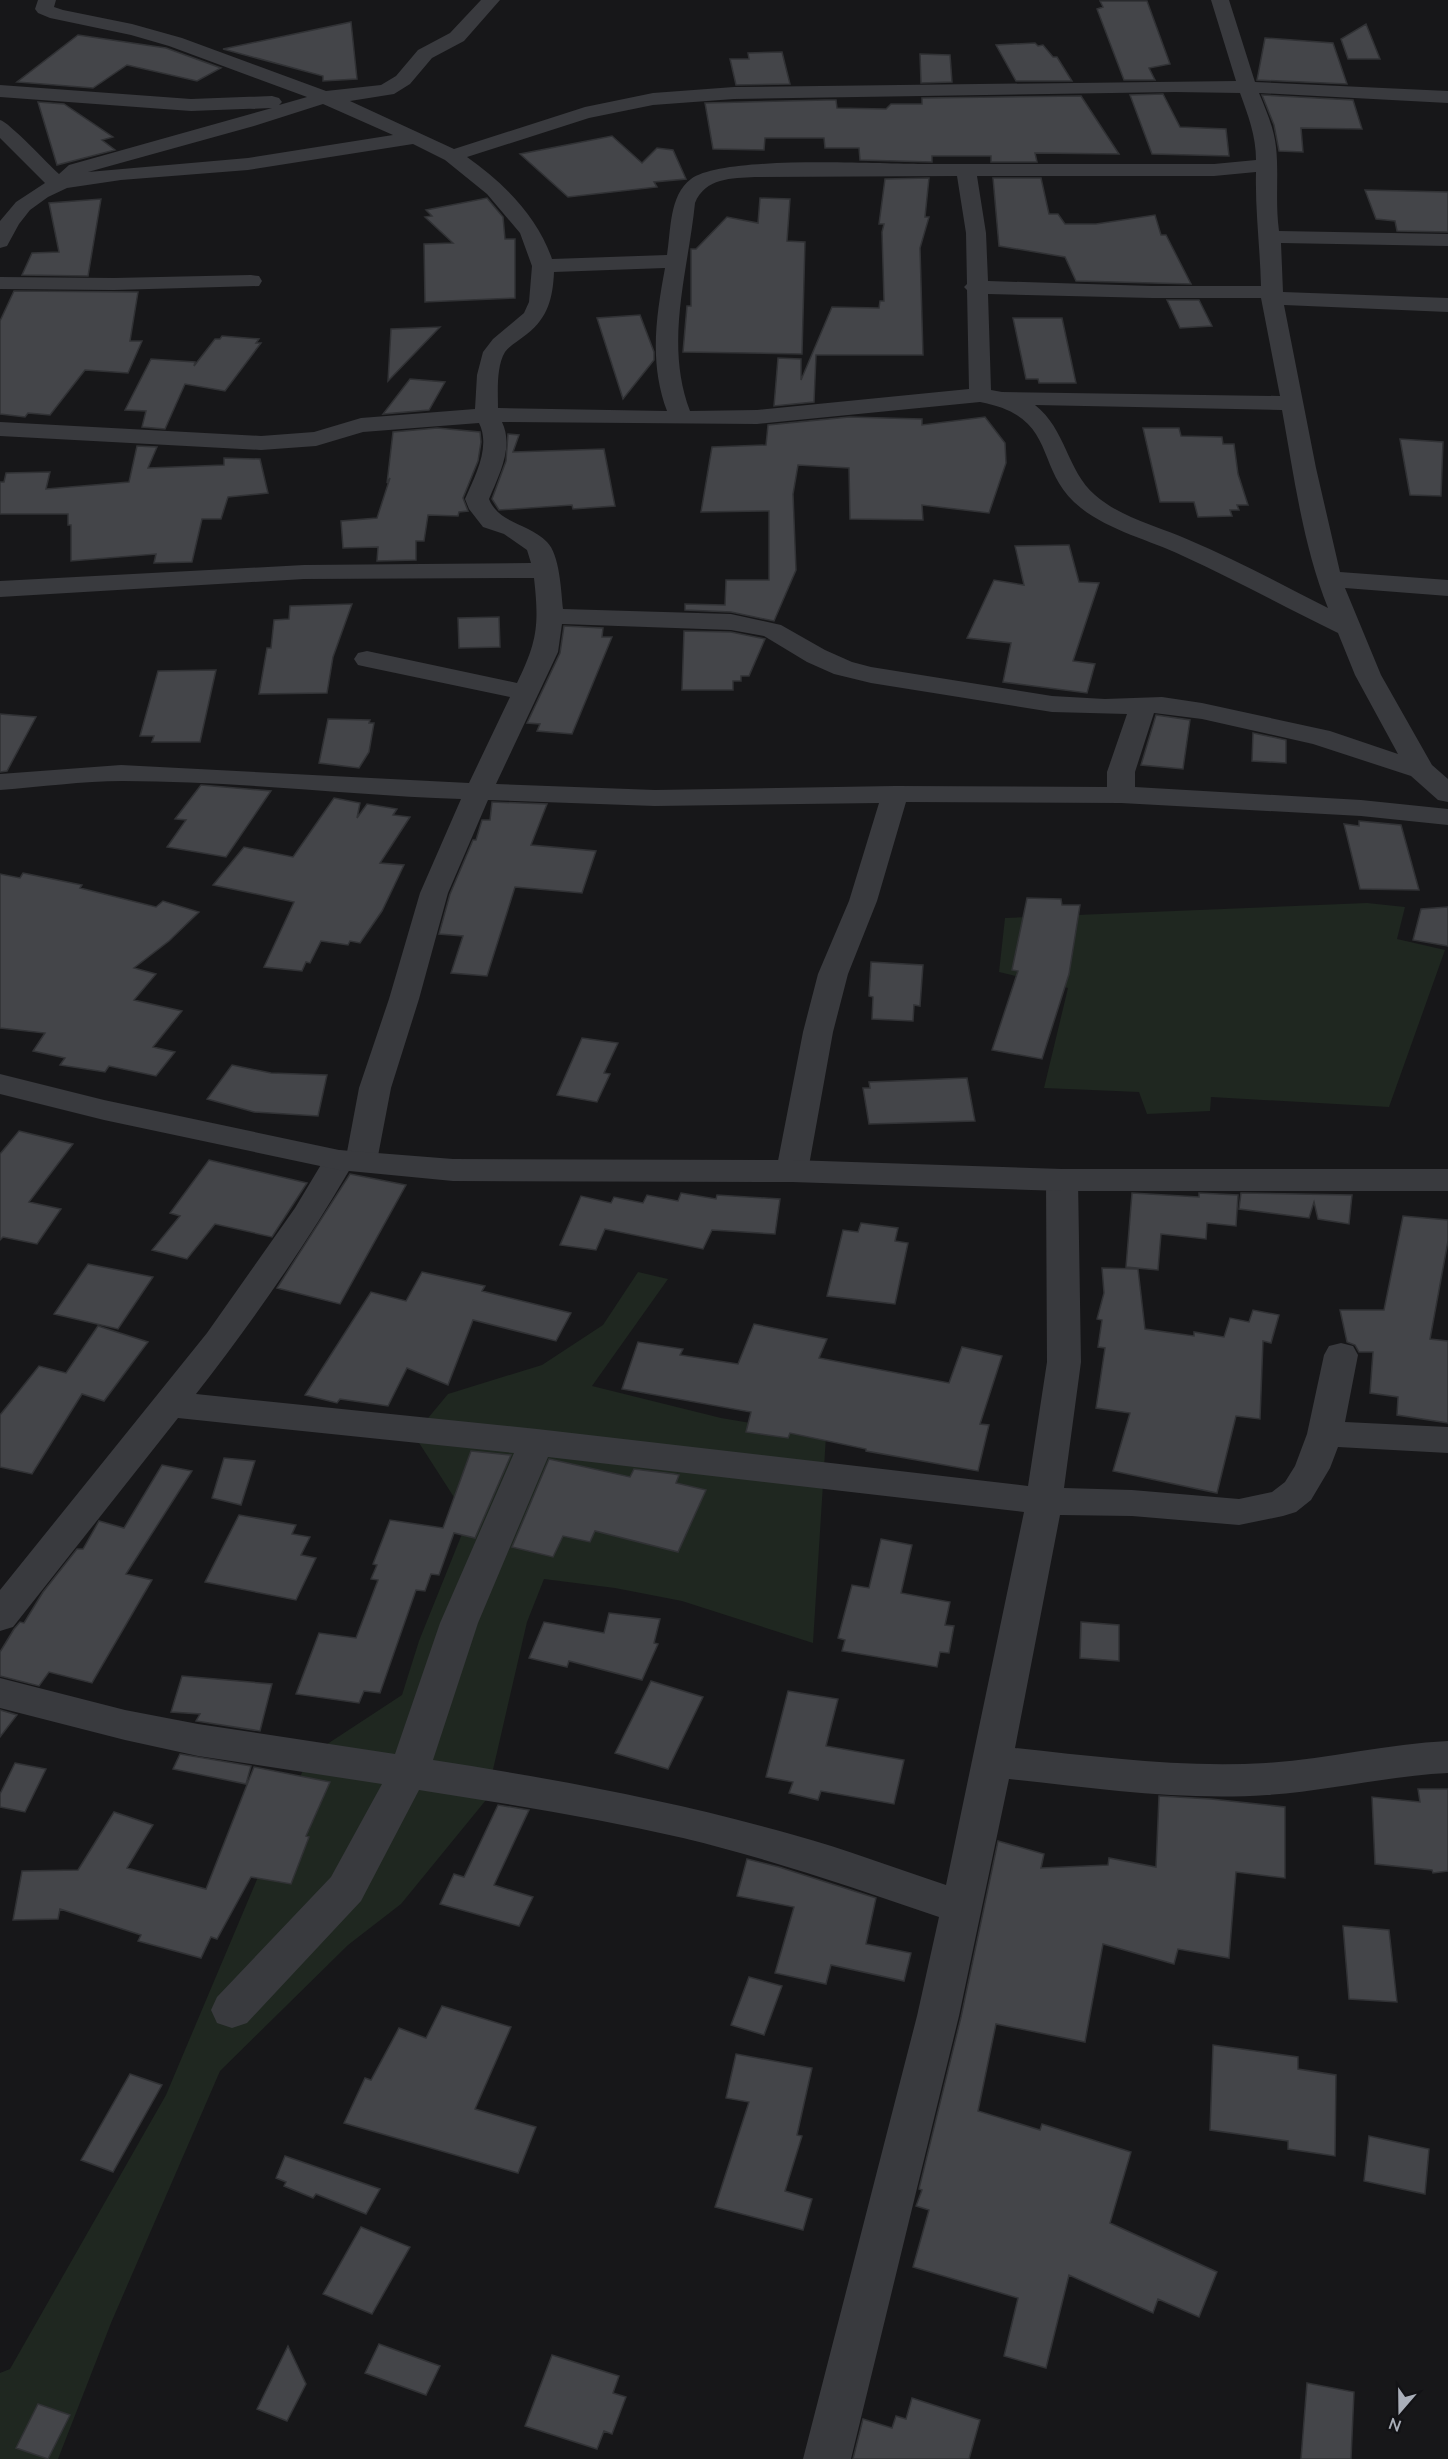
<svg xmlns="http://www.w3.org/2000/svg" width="1448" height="2459" font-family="'Nunito Sans',sans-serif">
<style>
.green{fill:#1f2720}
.building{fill:#444549;stroke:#313235;stroke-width:1.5}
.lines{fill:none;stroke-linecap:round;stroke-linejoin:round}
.minor{fill:#393a3e;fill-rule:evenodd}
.tertiary{fill:#393a3e;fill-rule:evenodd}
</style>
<rect width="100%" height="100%" fill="#171719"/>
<path class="green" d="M1367 903 1405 907 1397 939 1445 950 1389 1107 1211 1097 1210 1111 1147 1114 1139 1092 1044 1088 1068 988 999 972 1005 918Z
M638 1272 668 1279 592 1386 721 1418 826 1436 813 1643 682 1601 615 1588 544 1579 527 1622 486 1800 401 1904 348 1945 220 2071 111 2323 58 2459H0V2373L10 2369 166 2095 309 1756 402 1695 419 1641 468 1519 414 1435 448 1394 542 1365 603 1325Z"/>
<path class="building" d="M1100 1H1147L1170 64 1149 68 1155 80H1124L1097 9 1103 7Z
M351 22 357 79 323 81V76L223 49Z
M1366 24 1380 59H1348L1341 39Z
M78 35 166 48 221 68 197 81 127 65 93 88 17 82Z
M1265 38 1333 43 1347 84 1257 80Z
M1035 43 1038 46 1043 45 1053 57H1057L1072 81H1016L996 45Z
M782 52 790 84 736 85 730 59H749L748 53Z
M920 54 950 55 952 82 921 83Z
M1163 94 1180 127 1226 129 1229 156 1152 154 1130 95Z
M1262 95 1353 100 1362 129 1301 128 1303 152 1279 151 1274 125Z
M1081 96 1119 154 1035 153 1037 162H991V156H932V162L860 160 859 148H825L824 138H765L764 150 713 149 705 103 826 100H836L837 108 886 109 891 104H922V98Z
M38 102 64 104 113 137 102 140 115 150 57 165Z
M612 136 642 163 657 148 673 150 686 179 654 182 657 187 568 197 520 154Z
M929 178 925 217H929L920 248 923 355H816L814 402 774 406 778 358 801 359V380L832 307 879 308 880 301H884L882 232 884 224H879L885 179Z
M993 178H1041L1049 214H1058L1065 224H1096L1155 215 1161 235H1166L1191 284 1076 281 1065 257 999 246Z
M1365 190 1448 192V232L1397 231 1395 221 1376 219Z
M487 198 503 217 505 239H515V298L425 302 424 244 453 243 425 217 432 216 426 210Z
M760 198 790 199 787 241 805 242 802 354 683 352 687 306H691V249H696L727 217 758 223Z
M101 199 88 276 22 275 32 253 59 252 49 203Z
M14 291 138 292 130 341H142L128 373 85 370 50 415 28 413 25 417 0 414V321Z
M1167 300H1199L1212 326 1180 328Z
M640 315 654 352V360L623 399 597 318Z
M1013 318H1062L1076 383H1039L1038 379H1026Z
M440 327 388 381 391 329Z
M222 336 259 339 256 343H261L225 391 185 384 165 429 142 427 146 411 125 410 151 359 195 362 194 366 215 339H220Z
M410 379 445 382 429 410 383 414Z
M849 417 922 419V425L985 417 1005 443 1006 463 989 513 922 505 923 520 850 519 849 468 798 465 793 494 796 570 774 621 731 612 685 610V604L725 605 726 580H769V511L701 512 712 447 766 445 768 425Z
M437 428 480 432 481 442 478 461 463 498 468 511 459 512 458 516 428 515 424 541H416V560L377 561 378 547 343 548 341 521 377 518 390 478 387 483 393 432Z
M1143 428H1179L1181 436 1222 437 1223 444H1234L1238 474 1248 505H1237L1239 510H1230L1232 516 1198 517 1194 502H1160Z
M508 434 519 435 513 452 604 449 615 506 573 509 572 505 499 510 492 499 506 461Z
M1400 439 1443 442 1441 496 1410 495Z
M137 446 157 447 148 468 224 465V458L260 459 268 493 228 497 221 519H202L192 562 154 563 156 554 71 561V525H68V514H0V482H4L6 473 50 472 46 489 129 482Z
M1069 545 1079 582 1099 583 1073 661 1095 664 1087 693 1003 682 1011 643 967 638 994 580 1024 585 1015 546Z
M352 604 333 657 327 693 259 694 267 648H271L274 620 289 619 290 606Z
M499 617 500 647 459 648 458 618Z
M564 626 603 628 602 637H612L572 734 537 731 540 724 527 723 560 653Z
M684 631 731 632 765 639 749 676H741V681H733V690H682Z
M216 670 200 742H152L154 736H140L158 671Z
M0 714 36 717 7 771 0 772Z
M1156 715 1190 720 1183 769 1141 765Z
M328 719 370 720 369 723H374L369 752 359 768 319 763Z
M1253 733 1286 740V763L1252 761Z
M201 785 271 791 226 857 167 847 186 820 175 819Z
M334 798 360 803 357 818 367 804 397 809 393 815 410 817 380 863 404 865 382 911 360 943 350 941 348 945 321 941 310 963 306 962 302 971 264 967 294 902 213 885 244 847 293 857Z
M492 802 547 804 531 845 596 851 582 893 515 887 487 976 451 973 463 936 439 934 450 894 473 840H476L482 820H490Z
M1359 821 1401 825 1419 890 1360 889 1344 824 1359 826Z
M23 873 82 885 80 888 156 907 163 901 199 912 169 941 134 968 156 974 134 1000 182 1011 153 1047 175 1052 156 1076 109 1066 105 1072 60 1065 65 1058 33 1051 45 1033 0 1028V874L20 878Z
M1027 898 1061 899 1062 905H1080L1069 974 1042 1059 992 1050 1018 971 1012 970Z
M1448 907V946L1413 940 1421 909Z
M871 962 923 965 920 1006 914 1005 913 1021 872 1019 873 997 869 996Z
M582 1038 618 1043 604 1073 610 1074 597 1102 557 1095Z
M232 1065 271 1073 327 1075 318 1116 254 1112 207 1099Z
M967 1078 975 1121 869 1124 863 1088H870L869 1082Z
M19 1131 73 1144 29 1202 61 1209 37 1244 3 1237 0 1240V1154Z
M209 1160 307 1183 272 1237 215 1224 187 1259 152 1250 180 1216 170 1213Z
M350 1174 406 1185 340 1304 277 1288Z
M681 1193 716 1199 717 1195 780 1199 775 1234 712 1230 703 1249 605 1229 596 1250 560 1245 581 1196 611 1203 614 1197 643 1203 647 1195 678 1201Z
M1132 1193 1199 1197V1193L1238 1195 1236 1226 1207 1223 1206 1239 1161 1234 1158 1270 1126 1267Z
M1241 1193 1352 1195 1349 1224 1318 1219 1314 1202 1309 1218 1239 1209Z
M1403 1216 1448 1220V1241L1430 1339 1448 1341V1423L1397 1415 1398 1397 1370 1393 1373 1352H1359L1355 1345 1347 1342 1340 1310H1384Z
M861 1223 898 1228 895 1241 908 1243 895 1304 827 1296 843 1230 858 1232Z
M88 1264 153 1277 118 1329 54 1314Z
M1102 1268 1138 1269 1145 1329 1194 1336V1332L1224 1337 1230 1318 1249 1322 1253 1310 1279 1315 1271 1343 1263 1341 1260 1419 1236 1416 1217 1493 1113 1471 1130 1413 1096 1408 1105 1348 1098 1347 1102 1320 1097 1319 1104 1293Z
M422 1272 485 1286 482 1291 571 1313 556 1341 473 1320 448 1385 407 1368 388 1406 340 1399 337 1403 305 1395 371 1292 406 1301Z
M754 1324 827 1339 819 1358 949 1383 962 1347 1002 1356 980 1424 989 1425 978 1471 866 1451V1449L790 1433 788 1438 746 1432 751 1412 622 1389 638 1342 683 1349 680 1355 738 1364Z
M98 1326 148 1342 104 1401 82 1394 32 1474 0 1467V1415L39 1366 66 1373Z
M471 1451 511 1455 475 1538 454 1533 439 1575 431 1574 425 1591 416 1590 380 1693 364 1691 359 1703 296 1694 319 1633 356 1638 378 1580 371 1579 377 1565 373 1564 390 1520 443 1528Z
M224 1458 255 1461 241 1505 212 1498Z
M549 1459 630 1477 634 1469 674 1474 679 1475 676 1483 706 1490 678 1552 595 1531 590 1542 563 1536 553 1557 512 1547Z
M162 1465 192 1471 126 1574 152 1580 92 1683 49 1672 39 1686 0 1676V1652L14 1629 20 1622 24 1623 43 1592 77 1549H83L99 1521 124 1528Z
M239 1515 296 1525 292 1534 310 1537 301 1555 316 1558 296 1600 205 1582Z
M881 1539 912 1545 901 1593 950 1602 945 1625 954 1626 949 1653 940 1652 937 1667 842 1651 845 1640 838 1638 852 1585 869 1588Z
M609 1613 660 1619 654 1643 658 1644 642 1680 569 1661 567 1667 529 1658 544 1622 604 1633Z
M1081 1622 1119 1625V1661L1080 1658Z
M182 1676 272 1684 260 1731 196 1721 200 1714 171 1712Z
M651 1681 703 1697 668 1769 615 1753Z
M788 1691 838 1699 826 1746 904 1760 894 1804 821 1791 818 1800 789 1793 793 1782 766 1777Z
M0 1710 17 1715 0 1737Z
M180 1754 251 1766 246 1784 173 1769Z
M15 1763 46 1769 25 1812 0 1807V1794Z
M254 1767 330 1782 306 1836 309 1837 291 1884 251 1877 217 1939 211 1937 201 1958 138 1941 141 1935 60 1909 58 1919 13 1920 22 1871 78 1870 114 1812 153 1825 127 1868 206 1889Z
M1418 1789H1448V1871L1433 1873 1432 1870 1375 1864 1372 1797 1420 1802Z
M1159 1796 1211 1799 1285 1807V1878L1236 1872 1229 1958 1178 1949 1174 1964 1103 1944 1085 2042 996 2024 978 2111 1040 2130 1042 2124 1131 2152 1110 2223 1217 2272 1199 2317 1158 2299 1153 2313 1069 2275 1046 2368 1004 2356 1018 2298 913 2267 929 2210 916 2206 922 2190 919 2189 961 2017 998 1841 1044 1854 1041 1868 1108 1865 1109 1858 1156 1867Z
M498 1805 529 1810 494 1885 533 1897 519 1926 440 1904 454 1874 464 1877Z
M747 1859 779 1867 876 1898 866 1944 911 1953 904 1981 831 1965 826 1984 775 1973 794 1907 737 1896Z
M1343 1926 1389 1930 1397 2002 1349 1999Z
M749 1977 782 1986 764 2035 731 2025Z
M442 2006 511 2027 475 2109 536 2127 518 2173 344 2123 365 2078 371 2080 399 2028 426 2038Z
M1213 2045 1298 2057V2069L1336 2075 1335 2156 1288 2149V2141L1210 2130Z
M736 2054 812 2068 797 2135 802 2136 785 2191 812 2199 803 2230 715 2207 749 2102 726 2098Z
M130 2074 162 2085 113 2172 81 2160Z
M1369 2136 1429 2149 1425 2194 1364 2181Z
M285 2156 311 2165 380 2189 366 2214 316 2194 313 2198 284 2186 286 2182 276 2178Z
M361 2227 410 2247 372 2314 323 2294Z
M379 2344 440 2366 426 2395 365 2373Z
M288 2346 306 2384 287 2421 257 2409Z
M552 2355 619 2376 613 2393 626 2397 612 2434 604 2431 597 2449 525 2426Z
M1307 2383 1354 2392 1351 2459H1301Z
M912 2398 980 2420 969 2459H853L863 2419 892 2428 896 2416 906 2419Z
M38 2404 70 2415 48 2459 16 2448Z"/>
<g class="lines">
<path class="minor" d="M38 0H56L54 7 63 10 132 24 182 38 326 91 381 85 396 76 418 50 450 33 481 0H500L464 41 432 58 410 84 394 94 350 101 454 149 585 107 653 93 734 87 1236 81 1211 0H1229L1255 82 1448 91V103L1259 93C1266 110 1274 128 1276 147 1279 175 1275 201 1279 231L1448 234V246L1281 243 1283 292 1448 298V312L1284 305 1316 468 1340 572 1448 580V596L1345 588 1381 675 1432 765 1448 779V802L1438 800 1411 776 1313 744 1202 719 1154 713 1135 772V787L1361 800 1448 809V825L1361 816 1121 803 906 802 877 901 848 974 833 1032 808 1171 803 1178 792 1182 781 1178 776 1171 803 1032 818 974 849 901 879 803 655 806 488 800 448 893 419 999 391 1088 377 1161 372 1168 361 1171 350 1169C304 1248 252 1322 196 1394L537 1429 1028 1486 1047 1362 1046 1180 1051 1172 1062 1169 1073 1172 1078 1180 1081 1362 1064 1488 1132 1490 1239 1499 1272 1492 1285 1482 1295 1466 1307 1434 1324 1355 1329 1346 1341 1343 1353 1346 1358 1355 1345 1422 1448 1427V1453L1338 1447 1330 1468 1311 1500 1296 1512 1283 1516 1239 1525 1132 1516 1060 1515 1015 1748C1099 1757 1182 1768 1266 1763 1327 1759 1387 1744 1448 1741V1773C1387 1776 1328 1791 1267 1795 1181 1801 1095 1788 1009 1779L959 2016 851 2459H803L917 2016 939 1917C854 1888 770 1859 683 1838 596 1818 508 1804 419 1790L361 1901 247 2023 232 2028 217 2023 211 2010 217 1997 331 1877 382 1784 198 1756 125 1740 0 1708V1678L125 1710 198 1724 395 1754 440 1623 514 1453 178 1418 13 1627 0 1631V1590L207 1333 295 1208 328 1153 339 1150 347 1152 359 1088 389 999 420 893 461 799C348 795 236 781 123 781 82 781 41 787 0 790V774L121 765 469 783 510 697 367 667 358 665 354 659 358 653 367 651 517 683C538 640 539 624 534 578L304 579 0 597V581L304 565 531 563 527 550 504 534 483 527 469 509 465 499C475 476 491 447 479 423L363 432 316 446 261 450 0 436V422L261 436 314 432 361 418 475 409 477 375 483 352 493 339 524 313 529 302 532 266 520 233 487 194 445 160 413 144 248 170 121 180 67 188 48 197 30 210 19 224 7 246 0 248V221L16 202 45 183 0 138V120C9 122 48 164 59 174L69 165 272 108 191 111 0 97V85L191 99 272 96 279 98 282 102 279 105 307 97 169 46 131 35 50 18 38 13 35 9ZM1175 92 1240 93C1248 115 1256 136 1256 160L1214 164C1117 164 1019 164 922 164 875 164 724 155 691 179 669 195 671 231 667 255L552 259C538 217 503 182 467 157L589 118 653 105 734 99ZM323 104 393 135 248 158 88 172 254 126ZM1256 172C1255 210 1260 247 1261 286H1152L988 281 986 233 977 176H1214ZM957 176 966 233 967 284 964 287 967 290 969 389 757 410 690 411C664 343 688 272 695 203 705 178 732 178 755 177ZM665 268C656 317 649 363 667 411L498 408C498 392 496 367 505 352 510 345 520 340 527 334 548 318 553 297 554 272ZM988 294 1152 298H1261L1280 396 1002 392 991 390ZM980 402C1061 417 1032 470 1081 508 1110 531 1150 540 1183 556 1236 580 1286 608 1338 633L1355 675 1398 754 1330 731 1202 703 1162 697 1105 699 1052 696 871 667 852 662 825 650 781 625 731 614 563 609C561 591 560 555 547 542 529 523 499 524 489 499 499 475 514 447 502 422L757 424ZM1035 405 1282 410C1294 476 1303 546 1328 608 1282 585 1237 560 1189 540 1158 526 1121 518 1095 495 1067 471 1066 429 1035 405ZM562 624 731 630 764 636 807 662 834 674 871 683 1052 712 1127 714 1107 772V787L895 786 655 790 496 784 558 652ZM548 1457 1024 1512 946 1885C895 1868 845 1849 794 1835 675 1801 555 1779 433 1760L478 1623Z
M251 275 259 276 262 281 259 286 114 290 0 289V277L114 278Z"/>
<path class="tertiary" d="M0 1074 104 1100 339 1150 453 1159 792 1160 1062 1169H1448V1191H1062L792 1182 453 1181 339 1170 104 1120 0 1094Z"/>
</g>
<g transform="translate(1400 2411) rotate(200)" stroke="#121215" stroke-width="4.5" paint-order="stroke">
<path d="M0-4.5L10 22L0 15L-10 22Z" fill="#aaafb9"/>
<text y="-9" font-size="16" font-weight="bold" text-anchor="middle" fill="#aaafb9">N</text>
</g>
</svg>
